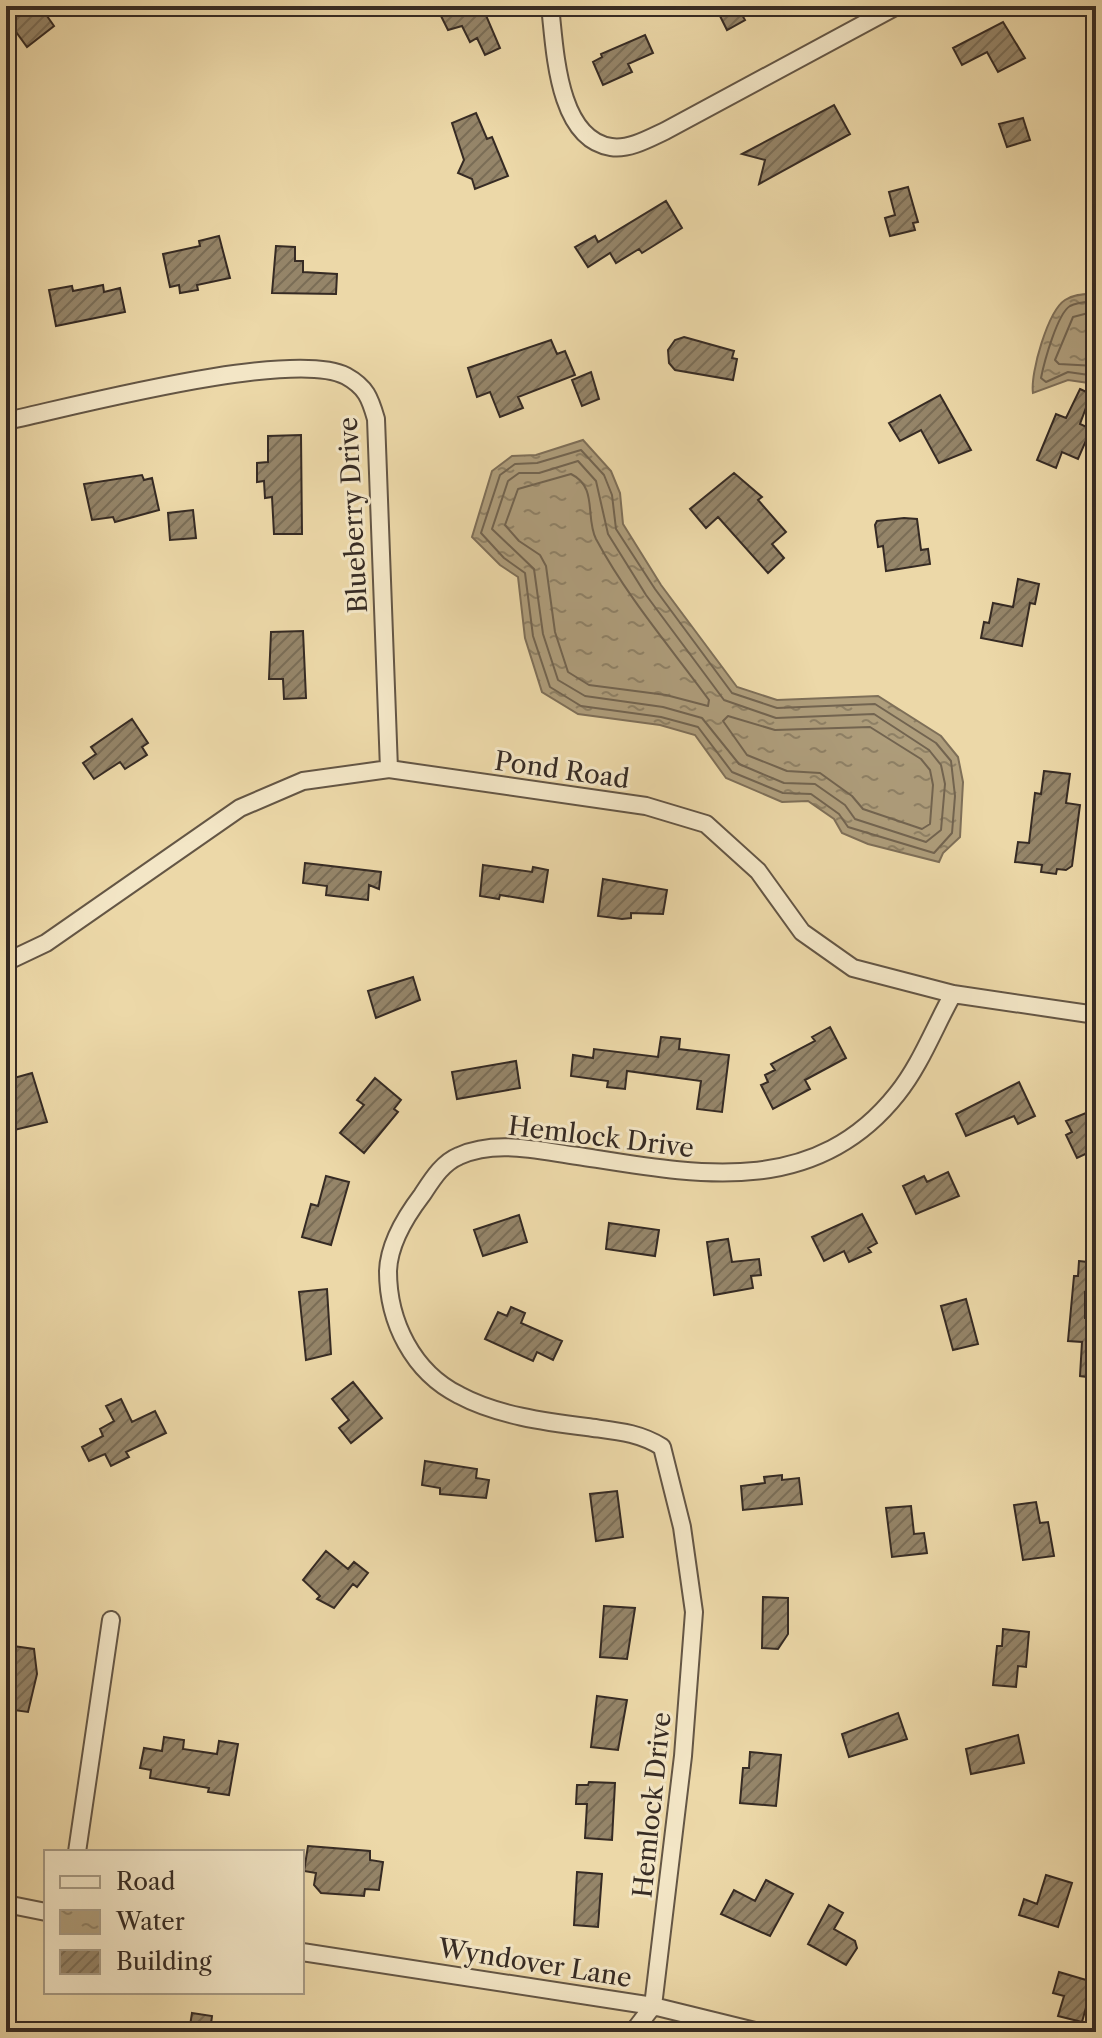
<svg xmlns="http://www.w3.org/2000/svg" width="1102" height="2038" font-family="'Libre Caslon Text',serif">
<style>
.water{fill:url(#water-ripples);stroke:#7e6f58;stroke-width:2}
.lines{fill:none;stroke-linecap:round;stroke-linejoin:round}
.shore{stroke:#726450;stroke-width:2}
.building{fill:url(#building-hatch);stroke:#362b24;stroke-width:2}
.minor-casing{stroke:#645645;stroke-width:20}
.minor{stroke:#f3e6c6;stroke-width:16}
.labels{text-anchor:middle;stroke-width:6;stroke-linejoin:round;paint-order:stroke}
.street-label{font-size:26px;fill:#362b24;stroke:#f3e6c6}
</style>
<defs>
<pattern id="water-ripples" width="26" height="14" patternUnits="userSpaceOnUse" patternTransform="scale(2)"><rect width="26" height="14" fill="#ae9d7b"/><path d="M2 4q2-2 4 0t4 0M15 11q2-2 4 0t4 0" fill="none" stroke="#8e8065"/></pattern>
<pattern id="building-hatch" width="6" height="6" patternUnits="userSpaceOnUse" patternTransform="scale(2)"><rect width="6" height="6" fill="#958569"/><path d="M-1 1l2-2M0 6l6-6M5 7l2-2" fill="none" stroke="#7a6d56"/></pattern>
</defs>
<rect width="100%" height="100%" fill="#ecd8a8"/>
<filter id="stains"><feTurbulence type="fractalNoise" baseFrequency=".0025" numOctaves="4"/><feColorMatrix values="0 0 0 0 .2 0 0 0 0 .09 0 0 0 0 .02 0 0 0 .5 -.17"/></filter>
<radialGradient id="worn" r=".72"><stop offset=".6" stop-color="#630" stop-opacity="0"/><stop offset="1" stop-color="#630" stop-opacity=".3"/></radialGradient>
<path class="water" d="M1096 293V384L1068 380 1033 393C1030 373 1048 311 1065 300 1074 294 1086 294 1096 293Z
M583 440 611 471 620 493 623 524 661 585 737 687 777 700 878 696 941 736 958 757 963 782 960 837 943 853 939 862 868 844 842 833 834 819 808 801 782 802 726 778 695 735 660 725 578 714 542 692 525 638 518 577 500 565 472 537 492 471 512 456 536 455Z"/>
<g class="lines">
<path class="shore" d="M1096 301C1088 302 1078 302 1070 306 1057 314 1044 363 1041 378L1046 382 1068 372 1096 376
M1096 311 1073 317 1055 360 1059 364 1096 366
M581 450 604 475 612 495 616 529 655 589 732 693 777 708 875 704 936 743 951 761 955 796 952 833 934 853 848 827 839 814 811 794 783 793 732 772 698 727 661 717 581 706 550 687 533 636 525 573 504 558 481 533 500 475 515 464 537 463Z
M578 461 596 481 608 534 646 595 724 700 776 718 874 714 929 750 941 765 945 784 941 830 926 842 855 819 845 805 815 784 784 783 739 764 702 718 663 707 585 696 558 680 543 634 534 569 492 529 508 481 519 473H539Z
M571 474C598 487 585 517 596 539 627 597 671 648 709 700L708 706 666 695 589 685 568 672 555 632 546 566 540 555 519 541 505 525 518 489Z
M728 716 775 730 870 727 921 759 930 770 933 785 930 824 922 829 863 809 852 796 820 773 787 771 747 755 723 721Z"/>
</g>
<path class="building" d="M23 6H40L54 26 27 47 6 18Z
M436 6H458L463 15 482 6 500 48 485 55 477 38 470 42 462 26 448 30Z
M715 6H737L745 20 727 30Z
M1003 22 1025 58 998 72 987 52 962 65 953 48Z
M645 35 653 53 628 64 632 72 603 85 593 62 602 57 601 54Z
M834 105 850 134 759 184 765 160 742 154Z
M476 113 487 139 492 137 508 176 475 189 472 179 458 173 464 160 452 123Z
M1023 118 1030 140 1007 147 999 124Z
M908 187 918 222 913 223 915 230 890 236 885 218 895 215 889 192Z
M666 201 682 228 642 253 639 249 616 263 610 253 588 267 575 247 595 236 598 242Z
M219 236 230 278 197 285 198 290 180 293 179 285 170 287 163 254 200 246 199 241Z
M276 246 295 247V261H303V272L337 274 336 294 272 293Z
M103 285 104 292 120 288 125 312 56 326 49 290 72 286 73 291Z
M684 337 734 351 732 358 737 359 733 380 675 370 669 363 668 350 675 340Z
M551 340 557 354 565 351 575 375 518 397 523 408 500 417 490 392 477 397 468 368Z
M591 372 599 399 582 406 572 380Z
M1080 389 1091 394 1080 424 1091 429 1078 459 1062 452 1056 468 1037 460 1056 414 1066 418Z
M940 395 971 450 939 463 921 430 900 441 889 423Z
M301 435 302 534H274L272 497 265 498 264 481 257 482V463L268 462V436Z
M734 473 762 497 758 500 786 532 772 544 784 558 768 573 718 517 706 528 690 509Z
M142 475 144 480 152 478 159 510 115 522 113 517 92 520 84 484Z
M193 510 196 538 170 540 168 513Z
M904 518 917 519 921 550 928 549 930 564 886 571 883 546 878 547 875 525 877 521Z
M1018 579 1039 584 1035 604 1030 603 1022 646 981 638 984 622 989 623 993 603 1013 607Z
M303 631 306 698 284 699 283 679H269L271 632Z
M132 719 148 743 142 747 147 755 125 769 120 762 94 779 83 763 96 754 91 747Z
M1044 771 1070 774 1066 803 1080 805 1072 866 1066 870 1057 869 1056 874 1041 872 1042 865 1015 862 1018 842 1029 843 1035 793 1041 794Z
M305 863 381 872 379 889 369 885 368 900 326 895 327 886 303 883Z
M483 865 532 872 533 867 548 870 543 902 500 895 499 899 480 896Z
M603 879 667 890 663 914 631 913V918L622 919 598 916Z
M413 977 420 1000 376 1018 368 991Z
M830 1027 846 1058 805 1080 810 1089 773 1109 761 1085 768 1082 765 1075 775 1070 771 1064 815 1041 812 1037Z
M661 1037 680 1039 679 1049 729 1055 722 1112 697 1109 701 1081 627 1071 625 1089 607 1087 608 1081 571 1076 573 1055 593 1058 594 1049 658 1057Z
M516 1061 520 1088 457 1099 452 1072Z
M32 1073 47 1122 6 1132V1090L16 1087 14 1078Z
M375 1078 401 1100 394 1109 398 1112 364 1153 340 1133 364 1105 357 1100Z
M1019 1082 1035 1116 1018 1124 1014 1116 966 1136 956 1114Z
M1096 1109V1149L1077 1158 1066 1135 1072 1132 1066 1121Z
M948 1172 959 1196 916 1214 903 1186 924 1176 927 1182Z
M326 1176 349 1182 331 1245 302 1237 311 1204 318 1206Z
M862 1214 877 1243 868 1248 871 1252 849 1262 844 1251 824 1261 812 1237Z
M519 1215 527 1242 483 1256 474 1230Z
M609 1223 659 1230 655 1256 606 1249Z
M728 1239 732 1262 759 1259 761 1275 751 1276 753 1288 714 1295 707 1242Z
M1079 1261 1096 1263V1293L1085 1292V1318H1096V1378L1080 1376 1082 1342 1068 1341 1074 1276H1078Z
M327 1289 331 1354 306 1360 299 1292Z
M966 1299 978 1344 953 1350 941 1306Z
M511 1307 525 1313 521 1323 562 1341 553 1360 537 1352 533 1361 485 1339 498 1312 507 1316Z
M353 1382 382 1418 351 1443 339 1428 349 1420 332 1399Z
M121 1399 132 1422 155 1411 166 1433 126 1452 129 1457 111 1466 105 1454 89 1461 82 1447 103 1436 100 1429 114 1421 106 1406Z
M425 1461 477 1469 476 1478 489 1480 486 1498 440 1494V1488L422 1485Z
M782 1475V1480L799 1478 802 1504 743 1510 741 1486 765 1483 764 1477Z
M617 1491 623 1537 596 1541 590 1494Z
M1036 1502 1040 1523 1048 1522 1054 1556 1023 1560 1014 1505Z
M911 1506 914 1534 924 1533 927 1553 892 1557 886 1508Z
M326 1551 348 1569 354 1562 368 1573 357 1587 353 1584 334 1608 317 1599 320 1596 303 1580Z
M763 1597 788 1598V1634L778 1649 762 1648Z
M604 1606 635 1608 627 1659 600 1657Z
M1003 1629 1029 1632 1026 1667 1018 1666 1016 1687 993 1685 997 1646H1002Z
M6 1645 34 1649 37 1674 28 1712 6 1709Z
M597 1696 627 1700 618 1750 591 1747Z
M898 1713 907 1739 849 1757 842 1734Z
M1018 1735 1024 1763 971 1774 966 1749Z
M164 1737 184 1740 183 1749 217 1754 219 1741 238 1744 229 1795 208 1792 209 1788 150 1778 151 1770 140 1768 144 1748 162 1751Z
M750 1752 781 1755 776 1806 740 1803 743 1768H749Z
M589 1782 615 1783 612 1840 585 1838 587 1804H576L577 1785H588Z
M308 1846 370 1851V1860L383 1862 379 1890 365 1889 364 1896 321 1893 314 1885 316 1873 304 1871Z
M577 1872 602 1874 598 1927 574 1925Z
M1046 1875 1072 1883 1058 1927 1019 1915 1024 1899 1037 1904Z
M766 1880 793 1894 770 1936 721 1914 734 1890 755 1901Z
M829 1905 843 1913 834 1929 855 1941 857 1948 846 1965 808 1944Z
M1059 1972 1093 1982 1082 2022 1058 2016 1064 1996 1053 1993Z
M192 2013 212 2016 210 2032H189Z"/>
<g class="lines">
<g class="minor-casing">
<path id="minor" d="M550 6C555 48 557 139 611 147 629 150 650 138 665 131L897 6
M6 421C72 407 293 348 346 376 366 387 370 398 376 419L389 769
M6 962 46 943 240 808 303 781 389 769 646 806 706 824 758 871 802 932 853 968 953 994 1096 1015
M77 1852 111 1620
M6 1904 46 1912
M302 1952 653 2006 759 2032
M633 2032 653 2006 683 1756 694 1612 682 1527 662 1447C638 1432 615 1431 587 1427 545 1422 496 1415 459 1395 413 1372 388 1322 388 1271 389 1243 406 1216 422 1195 432 1180 442 1163 459 1156 496 1139 540 1151 578 1156 693 1174 813 1200 897 1094 920 1066 935 1026 953 994"/>
</g>
<use href="#minor" class="minor"/>
</g>
<g class="labels">
<g class="street-label">
<text transform="translate(353 515) rotate(-93)" y="9">Blueberry Drive</text>
<text transform="translate(562 770) rotate(8)" y="9">Pond Road</text>
<text transform="translate(601 1137) rotate(7)" y="9">Hemlock Drive</text>
<text transform="translate(652 1805) rotate(-84)" y="9">Hemlock Drive</text>
<text transform="translate(535 1963) rotate(9)" y="9">Wyndover Lane</text>
</g>
</g>
<rect width="1102" height="2038" fill="none" stroke="#ecd8a8" stroke-width="32"/>
<rect x="8" y="8" width="1086" height="2022" fill="none" stroke="#362b24" stroke-width="4"/>
<rect x="16" y="16" width="1070" height="2006" fill="none" stroke="#362b24" stroke-width="2"/>
<rect x="44" y="1850" width="260" height="144" fill="#f3e6c6" stroke="#a79b85" stroke-width="2"/>
<rect x="60" y="1876" width="40" height="12" fill="#f3e6c6" stroke="#a79b85" stroke-width="2"/>
<text x="116" y="1890" font-size="24" fill="#362b24">Road</text>
<rect x="60" y="1910" width="40" height="24" fill="url(#water-ripples)" stroke="#a79b85" stroke-width="2"/>
<text x="116" y="1930" font-size="24" fill="#362b24">Water</text>
<rect x="60" y="1950" width="40" height="24" fill="url(#building-hatch)" stroke="#a79b85" stroke-width="2"/>
<text x="116" y="1970" font-size="24" fill="#362b24">Building</text>
<rect width="100%" height="100%" filter="url(#stains)"/>
<rect width="100%" height="100%" fill="url(#worn)"/>
</svg>
